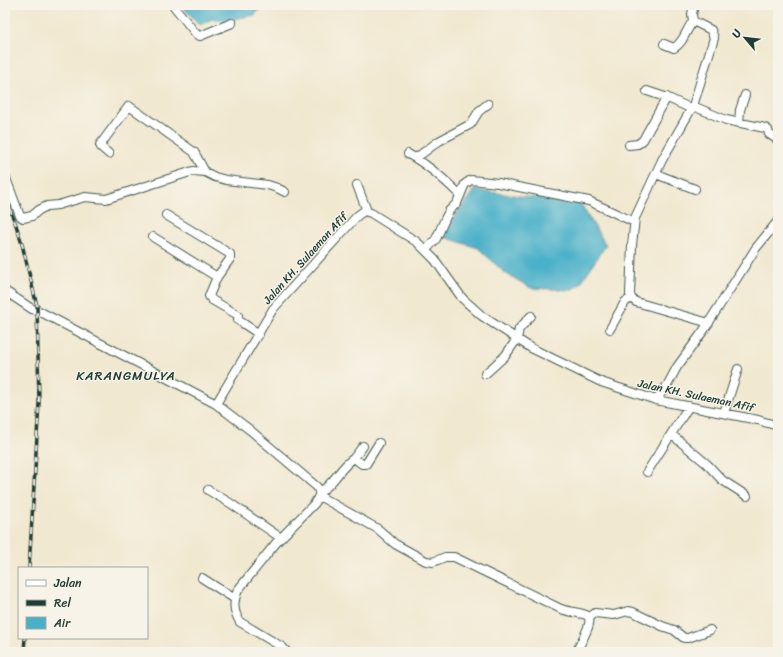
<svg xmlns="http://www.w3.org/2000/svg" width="783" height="657" font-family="Sriracha,sans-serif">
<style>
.water{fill:#4ab0c9;stroke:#34767e}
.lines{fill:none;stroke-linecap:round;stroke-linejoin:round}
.minor-casing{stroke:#3e574b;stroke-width:10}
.minor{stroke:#fff;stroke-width:8}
.rail-casing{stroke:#1f3d34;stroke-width:3.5}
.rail{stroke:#f7f3e8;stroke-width:2;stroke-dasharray:6;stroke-linecap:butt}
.labels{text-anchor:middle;stroke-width:3;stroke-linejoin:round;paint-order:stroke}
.street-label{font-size:11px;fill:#1f3d34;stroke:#f7f3e8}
.quarter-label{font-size:13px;letter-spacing:1px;fill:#1f3d34;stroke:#f7f3e8}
</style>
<rect width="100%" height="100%" fill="#f7f3e8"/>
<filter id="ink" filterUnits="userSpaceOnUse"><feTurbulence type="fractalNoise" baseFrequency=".025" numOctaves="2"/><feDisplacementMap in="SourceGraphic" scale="8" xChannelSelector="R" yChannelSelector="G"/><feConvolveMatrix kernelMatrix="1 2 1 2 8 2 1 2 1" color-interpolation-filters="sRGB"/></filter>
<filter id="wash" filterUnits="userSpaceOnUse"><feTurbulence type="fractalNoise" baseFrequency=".012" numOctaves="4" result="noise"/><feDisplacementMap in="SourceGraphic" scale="16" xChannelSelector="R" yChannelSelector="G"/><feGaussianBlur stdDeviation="0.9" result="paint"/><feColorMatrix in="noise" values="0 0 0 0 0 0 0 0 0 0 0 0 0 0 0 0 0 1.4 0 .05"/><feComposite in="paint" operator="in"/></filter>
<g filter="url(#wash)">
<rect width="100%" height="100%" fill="#f1e8d0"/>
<path class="water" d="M180 5H264L255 15 224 21 212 19 200 25Z
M474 190 581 204 606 245 580 284 571 290 531 288 505 273 478 248 444 237 454 217Z"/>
</g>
<g filter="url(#ink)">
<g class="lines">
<g class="minor-casing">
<path id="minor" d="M173 5 197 35 200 36 232 23
M694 5 692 14 693 21 711 30 714 38 693 106 662 160 635 218 632 245 630 294 631 298 636 302 709 323
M664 44 674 48C684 42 686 30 693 21
M647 91 668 98 692 109
M693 106 726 120 765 128 768 130 769 134 778 140
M739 123 740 110 745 95
M629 145 638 144 643 140 667 97
M109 154 101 147 100 145 129 106 194 152 205 172
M408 154C425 163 446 181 460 195
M416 158 439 141 471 124 479 111 488 104
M656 174 695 189
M5 176 20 216 23 218 32 216 39 210 47 206 58 205 85 197 106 199 193 171 205 172 215 177 226 180 268 185 277 188 285 192
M357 185 367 211
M166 215 230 254V259L217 277
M153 237 217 277 209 296 212 300 238 315V320L259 334
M426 250 436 239 445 219 449 211 457 203 465 184 471 180 498 183 589 201 634 222
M5 291 32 309 37 310 216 404 250 430 317 487C321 493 319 496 315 503L276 543 238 590C233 602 233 611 240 622L282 647 287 652
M610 329 625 302 631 298
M485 374 505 356 517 339 519 329 531 316
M656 400 668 384 677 367 704 330 756 248 778 221
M216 404 273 309 357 216 364 211 371 213 417 242 435 260 462 298 482 316 531 348 601 382 656 400 758 420 778 426
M724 413 738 369
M671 434 707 464 722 480 747 496
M354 458 363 446
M647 472 689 406
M208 490 230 503 281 538
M320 492C334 484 340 467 354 458L362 464H366L379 443
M319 496 378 529 395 544 426 561 433 562 445 557H454L561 609C569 612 578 612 586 615 597 619 578 645 577 652
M202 578 235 599
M589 618 595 613 614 615 628 611 633 612 662 626 674 630 684 638H688L710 630"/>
</g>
<use href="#minor" class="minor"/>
<g class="rail-casing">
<path id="rail" d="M5 197 16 225 22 244 37 306 39 403 29 568
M24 652 25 638"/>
</g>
<use href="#rail" class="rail"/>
</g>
</g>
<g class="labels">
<g class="street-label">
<text transform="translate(305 258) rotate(-48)" y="4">Jalan KH. Sulaeman Afif</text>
<text transform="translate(696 395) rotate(12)" y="4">Jalan KH. Sulaeman Afif</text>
</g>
<g class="quarter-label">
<text x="126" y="380">KARANGMULYA</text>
</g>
</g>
<rect width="783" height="657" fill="none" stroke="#f7f3e8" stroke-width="20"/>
<rect x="18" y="567" width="130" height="72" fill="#f7f3e8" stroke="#a1aaa0"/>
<rect x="26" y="580" width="20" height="6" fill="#ffffff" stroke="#a1aaa0"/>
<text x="54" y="587" font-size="12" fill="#1f3d34">Jalan</text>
<rect x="26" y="600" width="20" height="6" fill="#1f3d34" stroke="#a1aaa0"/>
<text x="54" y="607" font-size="12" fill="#1f3d34">Rel</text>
<rect x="26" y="617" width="20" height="12" fill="#4ab0c9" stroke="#a1aaa0"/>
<text x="54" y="627" font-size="12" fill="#1f3d34">Air</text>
<g transform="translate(745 38) rotate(298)" stroke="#f7f3e8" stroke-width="3" paint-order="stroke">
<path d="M0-3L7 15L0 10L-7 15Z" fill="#1f3d34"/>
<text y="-6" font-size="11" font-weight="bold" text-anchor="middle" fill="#1f3d34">U</text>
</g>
</svg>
